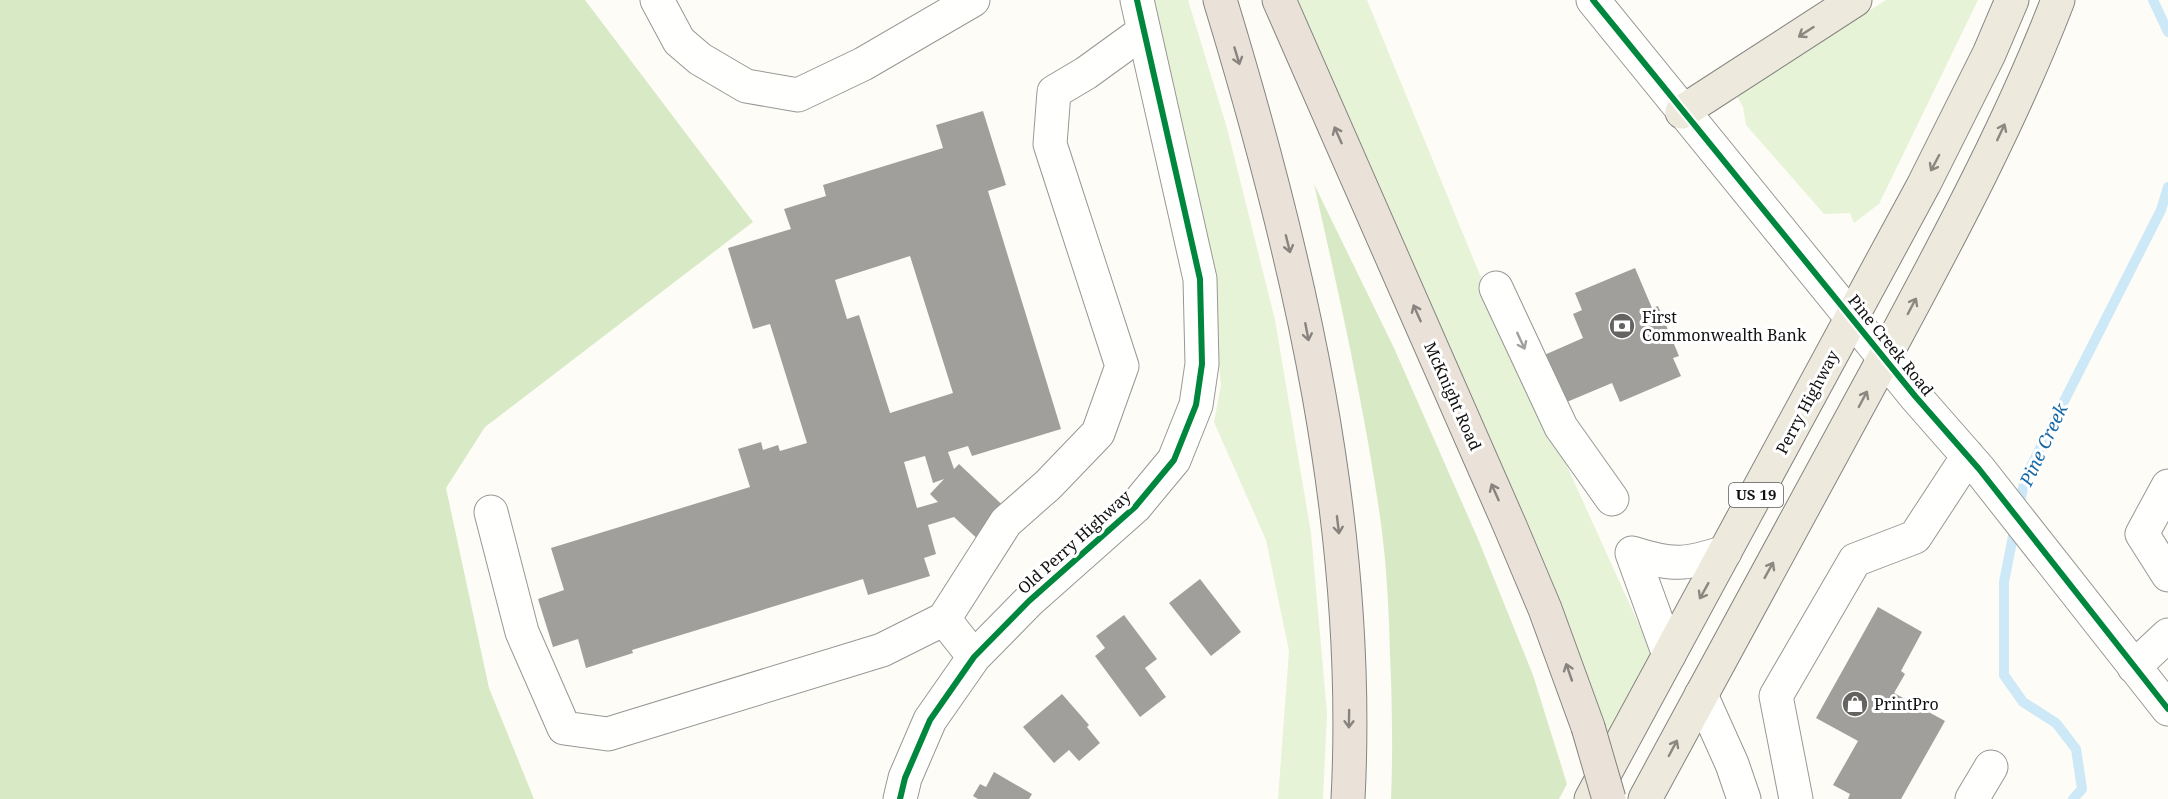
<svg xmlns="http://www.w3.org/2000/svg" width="2168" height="799" font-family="'Noto Serif',serif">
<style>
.green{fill:#e7f3d7}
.forest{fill:#d8eac5}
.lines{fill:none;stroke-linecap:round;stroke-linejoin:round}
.stream{stroke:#cde8f7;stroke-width:10}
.building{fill:#a19f9c;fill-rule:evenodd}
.minor-casing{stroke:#979795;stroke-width:35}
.major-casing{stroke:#858482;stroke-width:35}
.highway-casing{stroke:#858482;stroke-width:35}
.minor{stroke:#fffffe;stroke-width:33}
.major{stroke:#ede9dc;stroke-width:33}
.highway{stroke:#eae1d8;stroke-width:33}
.highway-bridge-casing{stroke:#858482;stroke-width:35;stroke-linecap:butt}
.highway-bridge{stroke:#eae1d8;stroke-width:33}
.cycleway-casing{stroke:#fff;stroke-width:10}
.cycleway{stroke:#00873e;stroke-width:6}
.oneway{stroke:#8a8881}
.oneway2{stroke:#88837e}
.oneway3{stroke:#a0a09f}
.labels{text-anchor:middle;stroke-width:6;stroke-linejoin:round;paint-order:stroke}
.shield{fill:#fff;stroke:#585858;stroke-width:1.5}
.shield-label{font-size:15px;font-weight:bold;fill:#111}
.poi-label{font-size:16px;fill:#111;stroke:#fff;text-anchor:start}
.street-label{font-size:16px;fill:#111;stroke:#fff}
.water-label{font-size:18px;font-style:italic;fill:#1768a6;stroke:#fff}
</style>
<rect width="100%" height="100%" fill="#fdfcf7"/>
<path class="green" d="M1149 0H1188L1227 128 1275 320 1311 533 1327 713 1323 799H1278L1289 651 1266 540 1214 422 1221 385 1208 257Z
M1279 0H1367L1477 268 1660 671 1624 738 1588 727Z
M1886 0H1978L1879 204 1854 223 1850 213 1824 214 1746 125 1743 107 1737 96Z"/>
<path class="forest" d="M0 0H585L753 222 485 427 446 488 489 688 534 799H0Z
M1314 184 1394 348 1478 539 1533 675 1567 784 1559 799H1391C1393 751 1392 702 1390 654 1389 613 1387 572 1382 531 1366 414 1340 299 1314 184Z"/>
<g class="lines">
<path class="stream" d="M2153 0 2168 32
M2019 508 2025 478 2161 210 2168 187
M2015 526 2004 582V675L2023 702 2056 723 2076 749 2082 789 2073 799"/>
</g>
<path class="building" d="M983 111 1006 185 988 191 1061 429 972 456 968 446 948 452 954 469 959 464 1012 514 983 544 954 517 928 525 936 554 924 558 930 576 868 595 863 579 632 650 633 653 586 668 578 639 553 647 538 599 564 590 551 548 750 487 738 449 761 442 763 450 778 445 780 451 807 443 770 324 753 329 728 248 791 229 784 209 826 196 823 185 943 148 936 125ZM910 256 953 393 890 413 859 315 847 319 835 280ZM925 456 933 483 944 479 930 494 938 502 917 508 904 462Z
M1635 268 1652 308 1658 306 1679 356 1673 358 1681 376 1620 402 1612 383 1562 404 1542 356 1583 338 1573 314 1582 310 1575 293Z
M1200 579 1241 632 1211 656 1169 603Z
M1878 607 1922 632 1901 671 1905 674 1894 693 1945 721 1901 799H1848L1850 794 1833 785 1858 741 1816 718Z
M1124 615 1157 659 1145 668 1166 697 1140 717 1095 656 1105 648 1096 636Z
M1062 694 1089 725 1087 727 1100 743 1079 761 1069 750 1054 763 1023 727Z
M994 772 1032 794 1029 799H978L973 796 980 784 986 787Z"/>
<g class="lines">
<g class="minor-casing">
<path id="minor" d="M657 0 679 41 700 59 746 86 798 95 863 64 973 0
M1593 0 1915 396 1979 469 2168 709
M1496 288 1561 427 1612 499
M2168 486 2142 534 2168 575
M491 512 522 632 564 728 608 734 882 650 944 619
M1632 553 1669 655
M1632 553C1672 566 1686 565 1725 552
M974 657 944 619 1006 522 1048 485 1098 433 1122 366 1050 144 1054 92 1086 73 1144 31
M2134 667 2168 635
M1701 695 1732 764 1744 799
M900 799 905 778 930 720 974 657 1029 601 1135 507 1174 460 1196 405 1202 364 1200 279 1137 0
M1796 799 1776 696 1855 560 1915 537 1968 456
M1972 799 1991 767"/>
</g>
<g class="major-casing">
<path id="major" d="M1682 112 1855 0
M1591 799 1924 184 1989 54 2012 0
M1645 799C1728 645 1813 492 1895 338 1954 228 2013 117 2058 0"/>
</g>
<g class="highway-casing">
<path id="highway" d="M1220 0C1299 259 1362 527 1348 799
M1279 0 1510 526 1545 609 1588 727"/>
</g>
<use href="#minor" class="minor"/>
<use href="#major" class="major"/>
<use href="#highway" class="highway"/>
<g class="highway-bridge-casing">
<path id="highway-bridge" d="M1588 727 1609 799"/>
</g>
<use href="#highway-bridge" class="highway-bridge"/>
<g class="cycleway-casing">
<path id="cycleway" d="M1593 0 1915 396 1979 469 2168 709
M900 799 905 778 930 720 974 657 1029 601 1135 507 1174 460 1196 405 1202 364 1200 279 1137 0"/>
</g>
<use href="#cycleway" class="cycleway"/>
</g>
<defs><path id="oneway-shaft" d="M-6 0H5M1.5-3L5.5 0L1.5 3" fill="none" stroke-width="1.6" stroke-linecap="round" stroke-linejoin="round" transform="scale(1.5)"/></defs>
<g class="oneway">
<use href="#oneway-shaft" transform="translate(1806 32) rotate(147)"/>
<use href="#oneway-shaft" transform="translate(2001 132) rotate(-65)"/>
<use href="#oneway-shaft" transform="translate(1935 163) rotate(118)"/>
<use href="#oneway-shaft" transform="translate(1912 306) rotate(-62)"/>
<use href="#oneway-shaft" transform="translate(1863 399) rotate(-62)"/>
<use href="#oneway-shaft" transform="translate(1769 570) rotate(-61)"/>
<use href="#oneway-shaft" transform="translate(1704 591) rotate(119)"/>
<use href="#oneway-shaft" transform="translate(1673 748) rotate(-62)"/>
</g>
<g class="oneway2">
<use href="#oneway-shaft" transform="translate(1237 56) rotate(73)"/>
<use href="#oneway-shaft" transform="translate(1338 135) rotate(-114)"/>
<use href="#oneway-shaft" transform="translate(1288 244) rotate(76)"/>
<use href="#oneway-shaft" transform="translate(1417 313) rotate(-114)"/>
<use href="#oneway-shaft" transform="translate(1307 332) rotate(79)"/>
<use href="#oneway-shaft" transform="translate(1495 492) rotate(-114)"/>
<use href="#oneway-shaft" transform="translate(1338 525) rotate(83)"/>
<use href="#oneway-shaft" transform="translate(1569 672) rotate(-109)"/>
<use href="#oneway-shaft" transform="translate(1349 719) rotate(91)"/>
</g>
<use class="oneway3" href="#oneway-shaft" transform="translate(1521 341) rotate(65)"/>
<defs>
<g id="bank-disc" transform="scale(1.35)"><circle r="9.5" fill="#646362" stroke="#fff"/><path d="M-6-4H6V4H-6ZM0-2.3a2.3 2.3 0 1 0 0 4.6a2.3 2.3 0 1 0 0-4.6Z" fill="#fff"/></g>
<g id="shop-disc" transform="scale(1.35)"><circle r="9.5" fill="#646362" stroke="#fff"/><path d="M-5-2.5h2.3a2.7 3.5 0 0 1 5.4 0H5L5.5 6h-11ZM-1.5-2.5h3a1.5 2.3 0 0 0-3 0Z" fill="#fff"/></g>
</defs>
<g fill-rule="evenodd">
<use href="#bank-disc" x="1622" y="326"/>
<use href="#shop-disc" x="1855" y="704"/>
</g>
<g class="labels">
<rect class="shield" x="1729" y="483" width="54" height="24" rx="4.5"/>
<g class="shield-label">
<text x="1756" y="500">US 19</text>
</g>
<g class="poi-label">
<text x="1642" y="323">First<tspan x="1642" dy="18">Commonwealth Bank</tspan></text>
<text x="1874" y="710">PrintPro</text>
</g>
<g class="street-label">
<text transform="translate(1891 345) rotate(51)" y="6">Pine Creek Road</text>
<text transform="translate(1453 396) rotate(66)" y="6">McKnight Road</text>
<text transform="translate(1807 402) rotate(-62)" y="6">Perry Highway</text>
<text transform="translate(1074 542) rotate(-42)" y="6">Old Perry Highway</text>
</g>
<g class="water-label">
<text transform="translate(2044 445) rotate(-65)" y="6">Pine Creek</text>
</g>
</g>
</svg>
